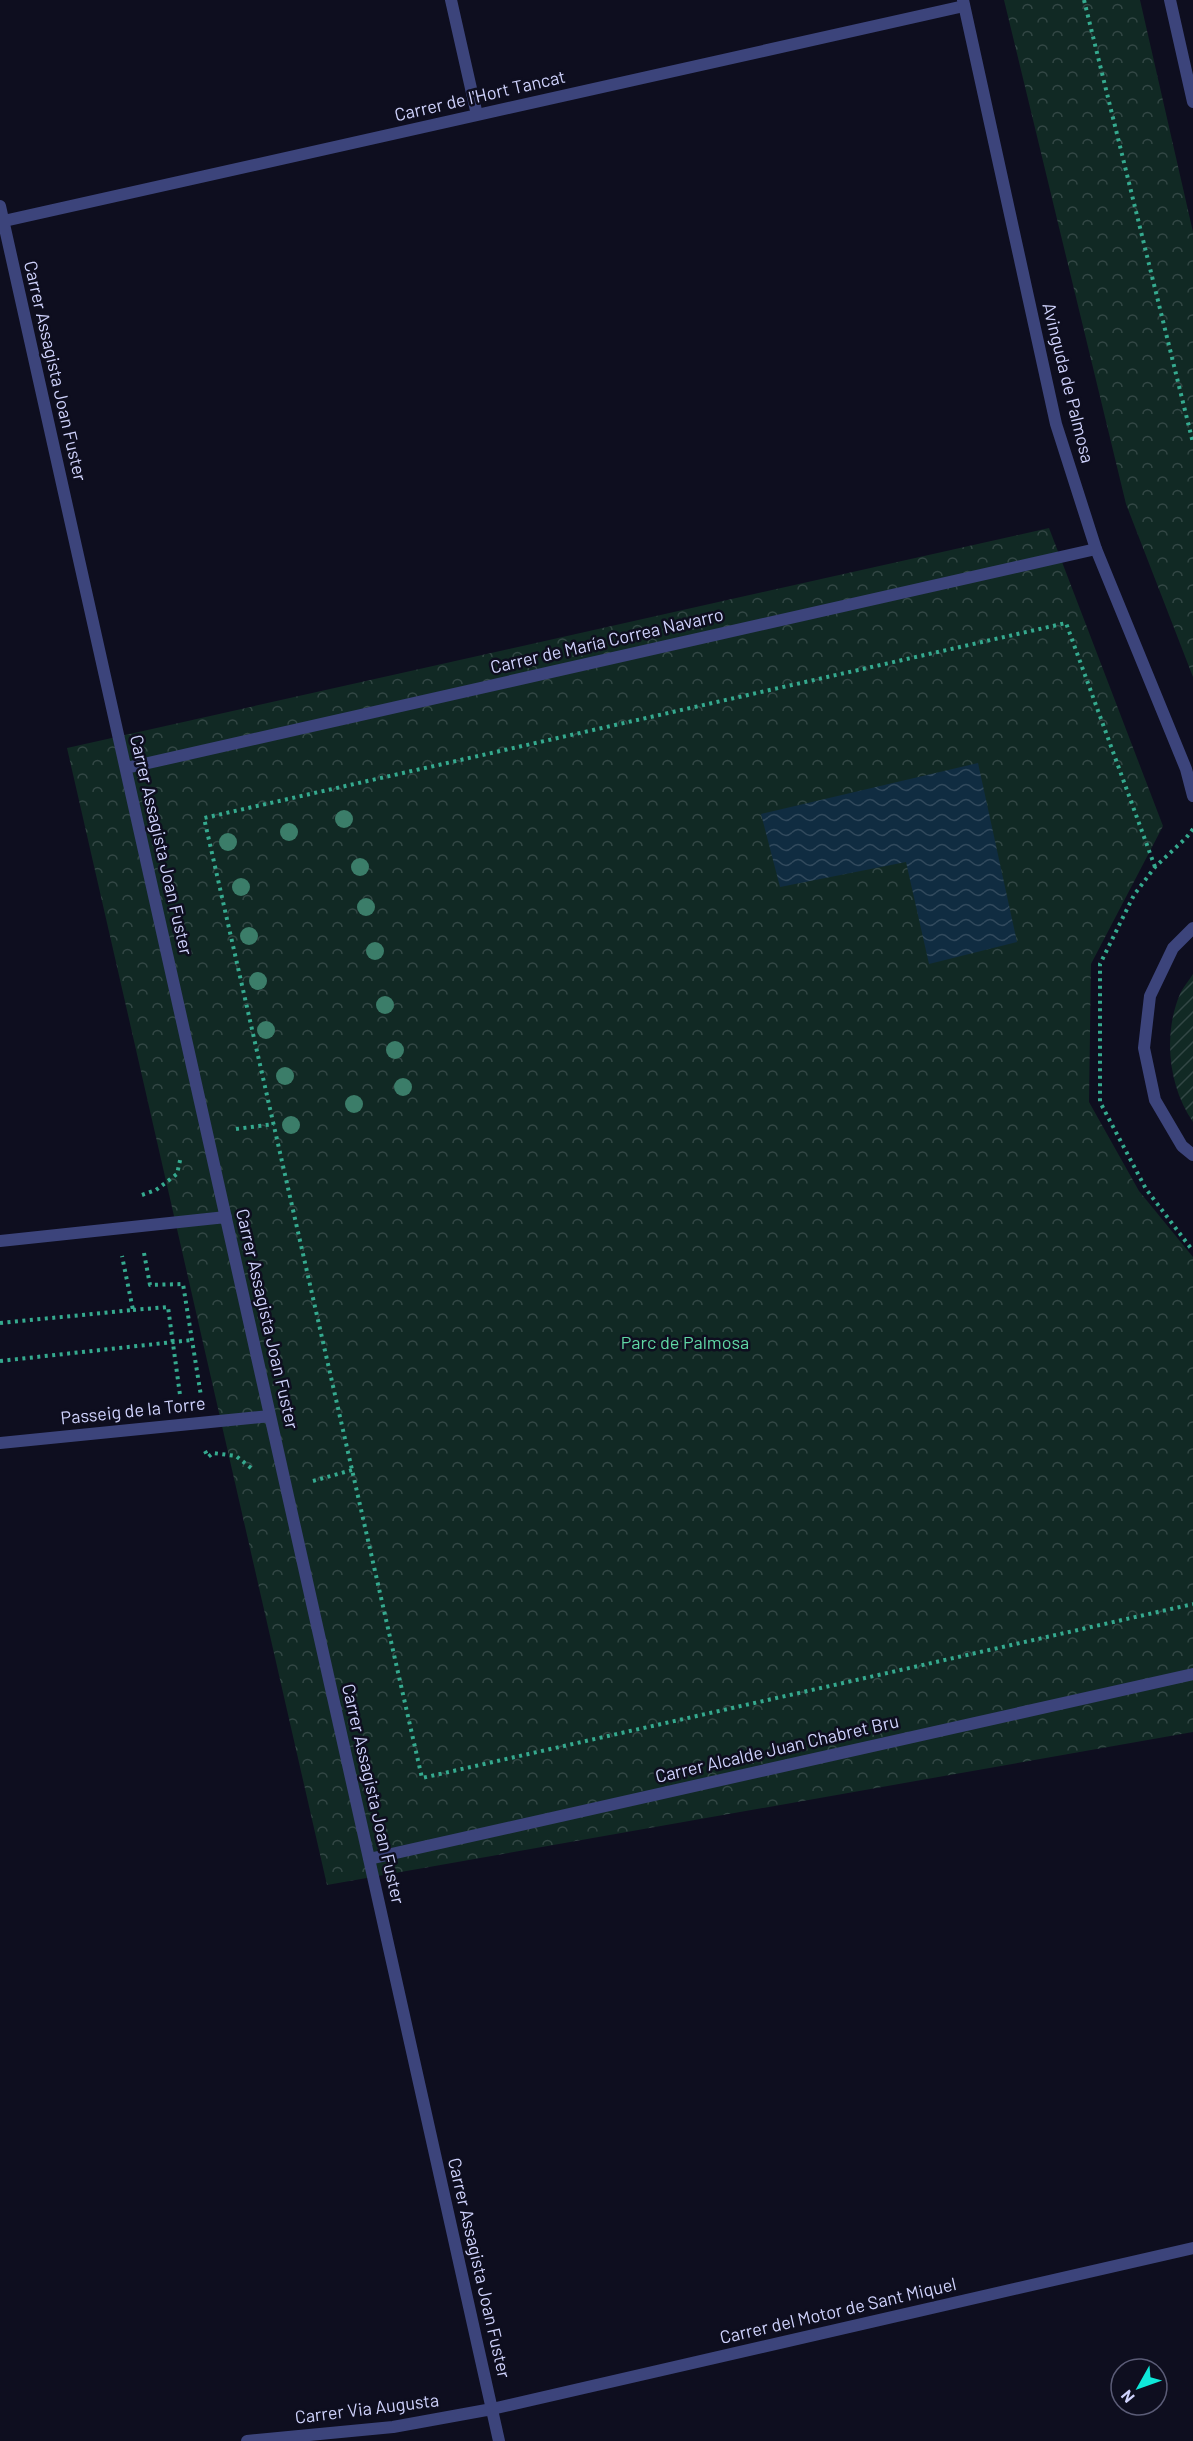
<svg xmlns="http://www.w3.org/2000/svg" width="1193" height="2441" font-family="Barlow,sans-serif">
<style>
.park{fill:url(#park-crowns)}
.garden{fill:url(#garden-furrows)}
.water{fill:url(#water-waves)}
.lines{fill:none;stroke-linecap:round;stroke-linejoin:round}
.path{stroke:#35aa8f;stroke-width:4;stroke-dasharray:3 4.5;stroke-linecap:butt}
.minor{stroke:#3c447b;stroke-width:12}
.tertiary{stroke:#3c447b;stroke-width:12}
.tree{fill:#3b7d69}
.labels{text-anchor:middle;stroke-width:5;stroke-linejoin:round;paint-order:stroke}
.street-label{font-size:18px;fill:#cfd2fc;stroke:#0e0e1f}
.park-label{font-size:18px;fill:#60d7a5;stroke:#0e0e1f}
</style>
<defs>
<pattern id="park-crowns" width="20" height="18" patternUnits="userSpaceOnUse" patternTransform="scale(1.5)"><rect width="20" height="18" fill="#112924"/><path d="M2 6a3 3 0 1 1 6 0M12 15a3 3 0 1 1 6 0" fill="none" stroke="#334745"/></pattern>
<pattern id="garden-furrows" width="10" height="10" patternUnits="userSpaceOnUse" patternTransform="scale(1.5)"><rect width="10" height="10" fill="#112924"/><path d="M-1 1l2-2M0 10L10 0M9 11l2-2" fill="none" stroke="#334745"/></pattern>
<pattern id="water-waves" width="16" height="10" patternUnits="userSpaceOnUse" patternTransform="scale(1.5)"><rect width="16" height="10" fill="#102c41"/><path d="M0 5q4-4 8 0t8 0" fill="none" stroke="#324a5d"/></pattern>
</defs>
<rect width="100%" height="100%" fill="#0e0e1f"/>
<path class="park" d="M1004 0H1140L1193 232V677L1126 504Z
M1049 528 1163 826 1091 964 1089 1102 1139 1191 1193 1257V1732L327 1885 67 748Z"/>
<path class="garden" d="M1193 974V1122C1168 1086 1163 1034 1180 994 1183 987 1189 981 1193 974Z"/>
<path class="water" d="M978 763 1017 942 929 964 906 862 780 887 761 814Z"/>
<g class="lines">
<path class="path" d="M1084 0 1193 443
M1193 829 1186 838 1155 867 1134 895 1100 964V1102L1146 1189 1193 1251
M1155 867 1066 623 204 818 422 1778 1193 1604
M236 1129 274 1124
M142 1195 156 1190 177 1174 181 1156
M144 1253 150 1285 183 1284 201 1396
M133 1310 168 1307 180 1395
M0 1323 133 1310 122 1256
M0 1361 192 1340
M205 1451 208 1457 213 1453 236 1456 251 1468
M313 1481 352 1470"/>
<path class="minor" d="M451 0 477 115
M0 206 499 2441
M0 222 964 6
M126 768 1096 549
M0 1241 226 1217
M0 1443 270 1416
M369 1859 1193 1674
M247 2441 393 2427 492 2409 1193 2248"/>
<path class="tertiary" d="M963 0 1056 424 1096 549 1186 769 1193 796
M1170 0 1193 102
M1193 928 1173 948 1150 996 1144 1048 1155 1100 1182 1146 1193 1155"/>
</g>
<g class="tree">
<circle cx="344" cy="819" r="9"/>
<circle cx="289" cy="832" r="9"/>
<circle cx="228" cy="842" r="9"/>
<circle cx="360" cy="867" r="9"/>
<circle cx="241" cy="887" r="9"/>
<circle cx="366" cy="907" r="9"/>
<circle cx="249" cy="936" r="9"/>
<circle cx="375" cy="951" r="9"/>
<circle cx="258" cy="981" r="9"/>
<circle cx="385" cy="1005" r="9"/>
<circle cx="266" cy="1030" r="9"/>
<circle cx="395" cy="1050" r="9"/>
<circle cx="285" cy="1076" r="9"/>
<circle cx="403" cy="1087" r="9"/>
<circle cx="354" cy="1104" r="9"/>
<circle cx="291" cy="1125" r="9"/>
</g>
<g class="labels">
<g class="street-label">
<text transform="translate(480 96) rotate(-13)" y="6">Carrer de l'Hort Tancat</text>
<text transform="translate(55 371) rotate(77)" y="6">Carrer Assagista Joan Fuster</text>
<text transform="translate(1068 383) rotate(76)" y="6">Avinguda de Palmosa</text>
<text transform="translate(607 641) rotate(-13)" y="6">Carrer de María Correa Navarro</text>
<text transform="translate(161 845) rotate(77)" y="6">Carrer Assagista Joan Fuster</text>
<text transform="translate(267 1319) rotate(77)" y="6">Carrer Assagista Joan Fuster</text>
<text transform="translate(133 1411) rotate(-6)" y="6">Passeig de la Torre</text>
<text transform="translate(777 1749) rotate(-13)" y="6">Carrer Alcalde Juan Chabret Bru</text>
<text transform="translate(373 1794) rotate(77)" y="6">Carrer Assagista Joan Fuster</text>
<text transform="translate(479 2268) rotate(77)" y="6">Carrer Assagista Joan Fuster</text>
<text transform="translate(838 2311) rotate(-13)" y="6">Carrer del Motor de Sant Miquel</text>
<text transform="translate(367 2409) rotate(-7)" y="6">Carrer Via Augusta</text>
</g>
<g class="park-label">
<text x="685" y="1349">Parc de Palmosa</text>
</g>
</g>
<g transform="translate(1139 2387) rotate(230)"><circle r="28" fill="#0e0e1f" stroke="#5b5c77" stroke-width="1.5"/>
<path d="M0-4.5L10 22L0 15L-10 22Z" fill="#0fe8d9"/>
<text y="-9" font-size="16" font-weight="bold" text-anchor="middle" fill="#cfd2fc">N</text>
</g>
</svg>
